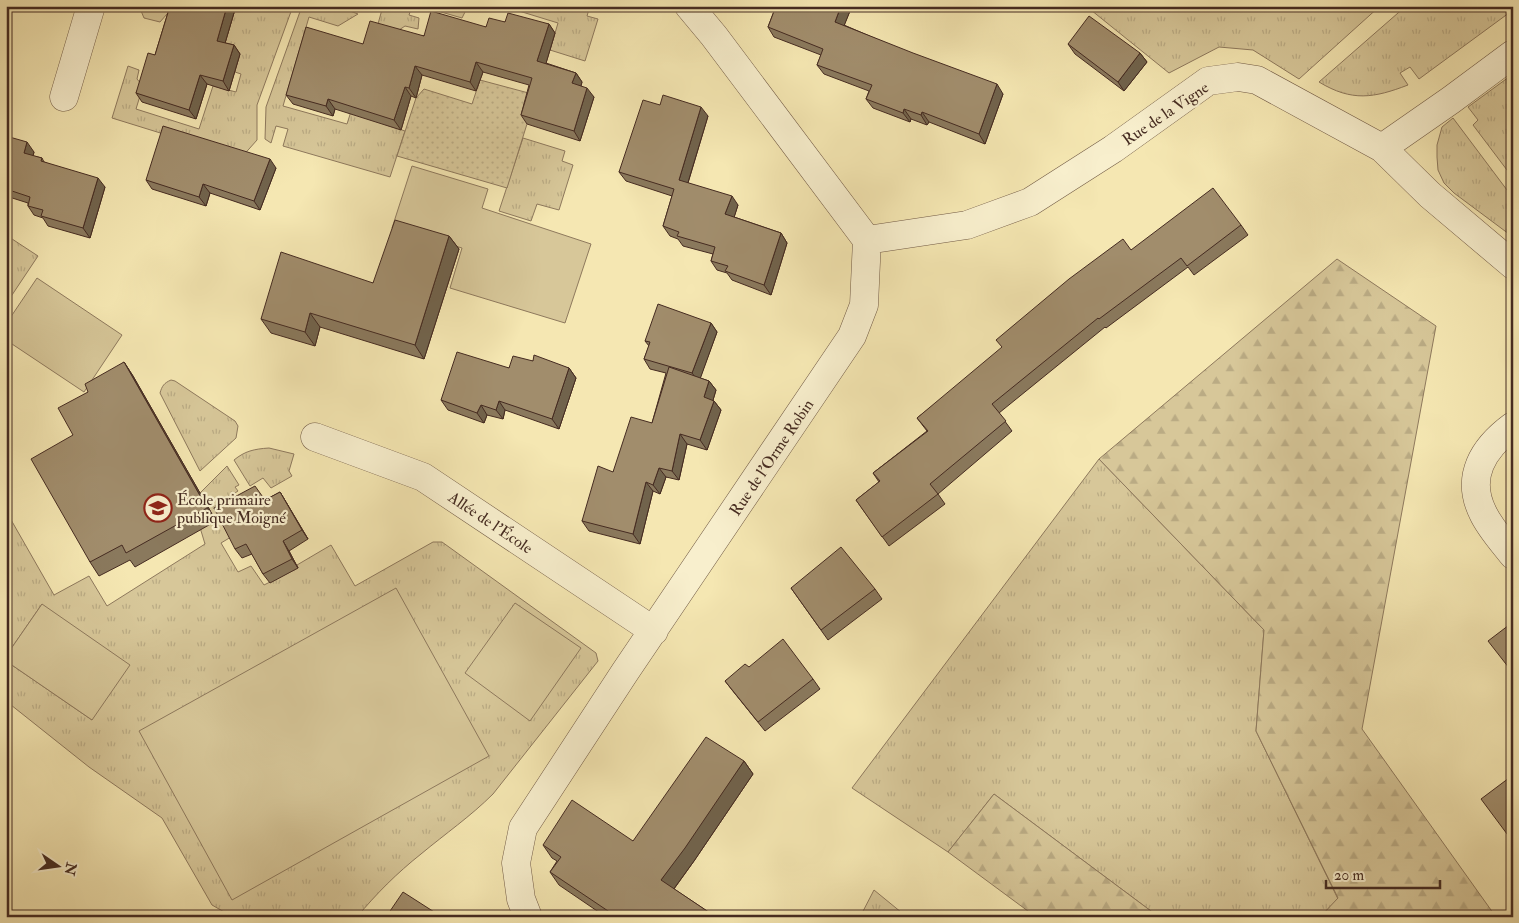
<svg xmlns="http://www.w3.org/2000/svg" width="1519" height="923" font-family="'IM FELL Double Pica',serif">
<style>
.grass{fill:url(#grass-tufts);stroke:#8e795d}
.forest{fill:url(#forest-firs);stroke:#8e795d}
.park{fill:#d7c799;stroke:#8e795d}
.garden{fill:url(#garden-dots);stroke:#8e795d}
.lines{fill:none;stroke-linecap:round;stroke-linejoin:round}
.minor-casing{stroke:#715a45;stroke-width:29}
.minor{stroke:#f8efcd;stroke-width:28}
.wall{fill:#8a795d;stroke:#452b21}
.shaded-wall{fill:#71634c;stroke:#452b21}
.building{fill:#a18d6c;stroke:#452b21}
.labels{text-anchor:middle;stroke-width:4.5;stroke-linejoin:round;paint-order:stroke}
.street-label{font-size:16px;fill:#452b21;stroke:#f8efcd}
.poi-label{font-size:16px;fill:#452b21;stroke:#f8efcd;text-anchor:start}
</style>
<defs>
<pattern id="grass-tufts" width="24" height="20" patternUnits="userSpaceOnUse" patternTransform="scale(1.25)"><rect width="24" height="20" fill="#d7c799"/><path d="M3 7l-1-3M5 7V3M7 7l1-3M15 17l-1-3M17 17v-4M19 17l1-3" fill="none" stroke="#baab84"/></pattern>
<pattern id="forest-firs" width="22" height="20" patternUnits="userSpaceOnUse" patternTransform="scale(1.25)"><rect width="22" height="20" fill="#d7c799"/><path d="M5 1l3.5 6h-7zM16 11l3.5 6h-7z" fill="#baab84"/></pattern>
<pattern id="garden-dots" width="8" height="8" patternUnits="userSpaceOnUse" patternTransform="scale(1.25)"><rect width="8" height="8" fill="#d7c799"/><path d="M2 2h.1M6 6h.1" fill="none" stroke="#baab84" stroke-width="1.8" stroke-linecap="round"/></pattern>
</defs>
<rect width="100%" height="100%" fill="#f5e7b2"/>
<filter id="stains"><feTurbulence type="fractalNoise" baseFrequency=".004" numOctaves="4"/><feColorMatrix values="0 0 0 0 .2 0 0 0 0 .09 0 0 0 0 .02 0 0 0 .5 -.17"/></filter>
<radialGradient id="worn" r=".72"><stop offset=".6" stop-color="#630" stop-opacity="0"/><stop offset="1" stop-color="#630" stop-opacity=".3"/></radialGradient>
<path class="grass" d="M139 6H174L160 22 144 18Z
M236 6H293L257 105V140L241 158 112 118 128 66 139 70 137 79 143 86 136 109 199 129 213 86 236 92 241 74 235 72 223 50Z
M302 6H352L350 11 358 14 338 26 309 17 283 106 347 124 353 105 386 125 405 131 390 177 283 146 288 129 276 126 271 143 265 139 266 107Z
M383 6H412L409 15 419 18 418 29 405 26 399 30 376 31Z
M442 6H483L482 8H474L466 10 462 18 441 12Z
M520 6H590L587 16 598 19 585 61 550 50 558 23 519 11Z
M1086 6H1380L1299 79 1253 50 1219 47 1169 73Z
M1406 6H1513V10L1419 79 1410 67 1400 73 1408 85C1374 98 1352 102 1319 82Z
M1513 74V178L1473 125 1478 120 1468 107Z
M1453 118 1513 198V237L1454 193 1444 183 1438 170 1437 157V145L1442 127Z
M523 138 565 151 562 161 573 165 559 210 537 204 531 221 499 211Z
M6 235 38 256 6 304Z
M171 380 175 381 235 421 238 426 236 438 200 471 160 393C162 386 164 383 171 380Z
M269 448 294 454 289 471 292 476 271 488 263 478 250 486 234 460C245 451 254 449 269 448Z
M1099 459 1264 630 1256 731 1338 899 1320 917H1159L994 794 948 852 852 788Z
M227 466 239 485 235 487 238 491 215 506 231 537 221 543 238 572 251 566 264 585 298 568 297 565 331 545 355 586 433 542H442L596 653 598 661 493 794C471 816 445 834 421 854 397 873 376 894 357 917H233L212 905 162 818 89 767 6 701V661L92 720 42 604 6 656V511L54 595 89 576 107 606 205 544 192 501Z
M874 890 907 917H860Z"/>
<path class="forest" d="M1337 259 1436 326 1362 729 1496 917H1320L1338 898 1256 731 1264 630 1099 459Z
M994 794 1159 917H1036L948 852Z"/>
<path class="park" d="M412 166 488 189 482 208 591 244 565 323 450 288 462 248 392 228Z
M37 278 122 335 84 392 6 340V324Z
M396 588 489 756 232 900 139 731Z
M515 603 581 648 530 721 465 673Z
M42 604 130 665 92 720 6 661V656Z"/>
<path class="garden" d="M480 80 536 95 507 188 397 156 416 98 424 89 472 104Z"/>
<g class="lines">
<g class="minor-casing">
<path id="minor" d="M64 97 91 6
M1382 148 1451 100 1513 54
M867 240 967 225 1030 202 1113 149 1208 81 1238 77 1257 80 1382 148 1430 195 1513 265
M1513 426C1483 448 1465 477 1483 513 1490 528 1503 542 1513 555
M315 437 423 477 654 631
M528 917 521 899 516 863 523 828 625 672 852 336 864 305 867 240 714 36 689 6"/>
</g>
<use href="#minor" class="minor"/>
</g>
<path class="wall" d="M170 6H236L225 43 234 45 240 54 229 91 207 84 196 119 142 102 136 93 155 55Z
M776 6H846L850 11 844 25 1003 94 985 144 929 122 927 125 911 119 910 122 873 108 866 99 869 91 824 74 817 65 821 55 774 37 768 27Z
M505 22 549 24 555 33 546 63 576 73 582 82 581 86 594 97 580 141 527 124 521 115 529 85 483 72 476 91 422 75 416 98 411 96 401 130 335 109 333 116 293 104 286 95 363 44 486 27Z
M1068 44 1140 53 1147 62 1124 91 1075 54Z
M660 105 708 116 688 183 738 205 734 217 781 233 787 243 771 295 732 280 727 273 717 270 711 261 713 254 683 246 678 239 670 236 663 226 672 196 626 181 619 172Z
M6 136 34 152 33 156 42 158 44 162 105 187 90 238 48 226 43 218 34 215 28 206V203L6 196Z
M276 168 260 210 210 193 206 206 152 189 146 180Z
M1241 225 1248 235 1194 275 1188 267 1106 328 1105 327 999 413 1012 431 938 494 945 504 889 546 856 500 879 482 873 473 927 431 917 418 1131 250Z
M449 236 459 249 424 359 320 327 315 346 271 333 261 319 373 283Z
M711 323 717 332 700 378 709 381 716 390 713 400 714 401 721 410 707 450 687 444 679 480 666 477 660 494 653 491 640 544 589 531 582 521 613 472 652 423 666 373 650 369 644 359 649 346 645 341Z
M533 361 569 368 576 378 559 429 505 410 503 419 487 415 484 423 448 410 441 400 509 368Z
M124 362 133 376 216 521 135 567 130 560 99 576 90 562 73 435 88 392Z
M280 492 286 502 308 539 289 551 298 568 270 583 263 574 252 554 242 558 235 549 265 500Z
M791 588 875 589 882 599 828 640Z
M749 667 813 679 820 689 765 731 732 690 725 681Z
M744 761 753 774 694 861 674 889 716 917H606L559 885 550 872 557 861 552 858 543 845 633 841Z"/>
<path class="shaded-wall" d="M227 6H236L223 50 217 41Z
M841 6H846L850 11 842 31 835 22Z
M549 24 555 33 544 70 537 61Z
M234 45 240 54 229 91 223 81Z
M1140 53 1147 62 1124 91 1118 82Z
M476 62 483 72 476 91 470 82Z
M415 66 422 75 416 98 409 88Z
M576 73 582 82 579 92 572 83Z
M200 75 207 84 196 119 189 110Z
M997 84 1003 94 985 144 979 134Z
M405 87 411 96 401 130 394 120Z
M587 88 594 97 580 141 574 131Z
M328 99 335 109 333 116 326 106Z
M701 107 708 116 686 189 679 180Z
M904 109 911 119 910 122 903 113Z
M922 112 929 122 927 125 921 115Z
M27 142 34 152 31 163 24 153Z
M270 159 276 168 260 210 254 201Z
M98 178 105 187 90 238 83 228Z
M203 184 210 193 206 206 199 197Z
M732 196 738 205 732 224 725 214Z
M781 233 787 243 771 295 764 285Z
M449 236 459 249 424 359 415 345Z
M310 313 320 327 315 346 305 332Z
M711 323 717 332 699 382 692 373Z
M124 362 133 376 216 521 207 508Z
M569 368 576 378 559 429 552 419Z
M709 381 716 390 711 407 704 397Z
M499 401 505 410 503 419 496 410Z
M714 401 721 410 707 450 700 440Z
M481 405 487 415 484 423 477 413Z
M680 434 687 444 679 480 672 471Z
M659 468 666 477 660 494 653 485Z
M646 482 653 491 640 544 633 534Z
M280 492 286 502 308 539 302 530Z
M283 541 289 551 298 568 292 559Z
M744 761 753 774 694 861 670 894 661 880Z"/>
<path class="building" d="M170 6H227L217 41 234 45 223 81 200 75 189 110 136 93 148 53 155 55Z
M776 6H841L835 22 913 53 997 84 979 134 922 112 921 115 904 109 903 113 866 99 872 85 817 65 823 49 768 27Z
M431 11 486 27 489 18 505 22 508 13 549 24 537 61 576 73 572 83 587 88 574 131 521 115 532 78 476 62 470 82 415 66 409 88 405 87 394 120 328 99 326 106 286 95 306 27 363 44 370 21 424 36Z
M1089 16 1140 53 1118 82 1068 44Z
M663 95 701 107 679 180 732 196 725 214 781 233 764 285 725 271 728 266 711 261 715 247 677 236 679 232 663 226 674 189 619 172 643 100 660 105Z
M163 126 270 159 254 201 203 184 199 197 146 180Z
M6 136 27 142 24 153 42 158 41 161 98 178 83 228 41 216 43 210 28 206 30 197 6 189Z
M1213 188 1241 225 1187 266 1181 258 1099 319 1098 318 992 404 1006 421 930 484 938 494 882 537 856 500 880 481 873 473 928 431 917 418 1002 347 996 340 1069 279 1123 239 1131 250Z
M395 220 449 236 415 345 310 313 305 332 261 319 281 252 373 283Z
M658 304 711 323 692 373 644 359 650 342 645 341Z
M457 352 509 368 513 356 533 361 534 355 569 368 552 419 499 401 496 410 481 405 477 413 441 400Z
M124 362 207 508 126 553 122 545 90 562 31 459 73 435 58 408 88 392 85 384Z
M669 367 709 381 704 397 714 401 700 440 680 434 672 471 659 468 653 485 646 482 633 534 582 521 598 466 613 472 631 417 652 423Z
M255 486 265 500 280 492 302 530 283 541 292 559 263 574 246 544 235 549 214 508Z
M841 547 875 589 821 630 791 588Z
M1513 622V673L1488 641Z
M783 639 813 679 758 722 725 681 745 664 749 667Z
M706 737 744 761 685 848 661 880 716 917H617L550 872 561 857 543 845 572 800 633 841Z
M1513 775V842L1481 799Z
M403 892 442 917H386Z"/>
<defs>
<g id="school-ring" transform="scale(1.4375)"><circle r="9.5" fill="#f8efcd" stroke="#8f2418" stroke-width="1.5"/><path d="M0-5L7-2L0 1L-7-2ZM-4 1L0 2.5L4 1V4Q0 6-4 4Z" fill="#8f2418"/></g>
</defs>
<g fill-rule="evenodd">
<use href="#school-ring" x="158" y="508"/>
</g>
<g class="labels">
<g class="street-label">
<text transform="translate(1165 113) rotate(-34)" y="6">Rue de la Vigne</text>
<text transform="translate(771 457) rotate(-56)" y="6">Rue de l'Orme Robin</text>
<text transform="translate(491 522) rotate(34)" y="6">Allée de l'École</text>
</g>
<g class="poi-label">
<text x="177" y="505">École primaire<tspan x="177" dy="18">publique Moigné</tspan></text>
</g>
</g>
<rect width="1519" height="923" fill="none" stroke="#f5e7b2" stroke-width="25"/>
<rect x="8" y="8" width="1504" height="908" fill="none" stroke="#452b21" stroke-width="2.5"/>
<rect x="12" y="12" width="1494" height="898" fill="none" stroke="#452b21"/>
<g transform="translate(58 866) rotate(103)" stroke="#f8efcd" stroke-width="4" paint-order="stroke">
<path d="M0-4L9 19L0 12L-9 19Z" fill="#452b21"/>
<text y="-8" font-size="14" font-weight="bold" text-anchor="middle" fill="#452b21">N</text>
</g>
<path d="M1326 880v8h114v-8" fill="none" stroke="#452b21" stroke-width="2.5"/>
<text x="1334" y="880" font-size="15" fill="#452b21" stroke="#f8efcd" stroke-width="4" paint-order="stroke">20 m</text>
<rect width="100%" height="100%" filter="url(#stains)"/>
<rect width="100%" height="100%" fill="url(#worn)"/>
</svg>
